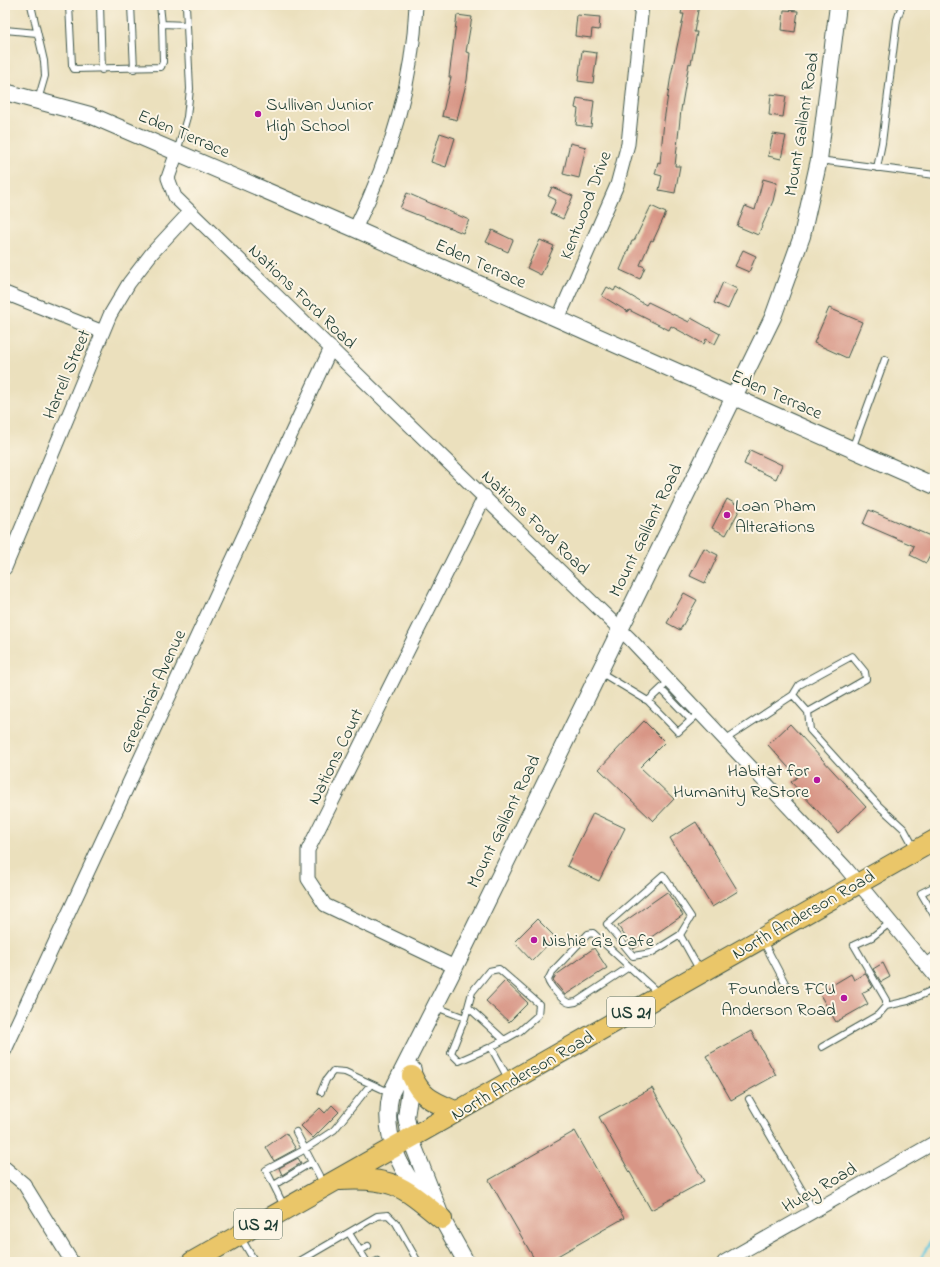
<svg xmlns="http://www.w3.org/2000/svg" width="940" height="1267" font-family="'Indie Flower',sans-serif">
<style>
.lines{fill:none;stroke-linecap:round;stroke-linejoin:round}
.stream{stroke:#62c7df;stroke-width:3}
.building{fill:#d89686}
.service-casing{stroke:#3e5549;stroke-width:8}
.minor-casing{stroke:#3e5549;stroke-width:15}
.tertiary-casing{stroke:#3e5549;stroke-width:18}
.primary-casing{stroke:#3e5549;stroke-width:22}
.service{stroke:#fff;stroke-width:6}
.minor{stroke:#fff;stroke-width:13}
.tertiary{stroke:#fff;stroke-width:16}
.primary{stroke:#eac669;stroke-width:20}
.poi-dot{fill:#b5179e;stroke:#fcf5e5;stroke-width:1.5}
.labels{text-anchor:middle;stroke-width:4;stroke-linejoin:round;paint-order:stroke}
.shield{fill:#fcf5e5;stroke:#617469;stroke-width:1}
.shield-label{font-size:17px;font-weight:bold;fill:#1f3d34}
.poi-label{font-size:18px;fill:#1f3d34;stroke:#fcf5e5;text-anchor:start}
.street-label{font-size:18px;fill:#1f3d34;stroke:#fcf5e5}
</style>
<rect width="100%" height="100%" fill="#fcf5e5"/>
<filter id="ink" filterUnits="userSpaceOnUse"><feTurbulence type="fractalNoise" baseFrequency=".025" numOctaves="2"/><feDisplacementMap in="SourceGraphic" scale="8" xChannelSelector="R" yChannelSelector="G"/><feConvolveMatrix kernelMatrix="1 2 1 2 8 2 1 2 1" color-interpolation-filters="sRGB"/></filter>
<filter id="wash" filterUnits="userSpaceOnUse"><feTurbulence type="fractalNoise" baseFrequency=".012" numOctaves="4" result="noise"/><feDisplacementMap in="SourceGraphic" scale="16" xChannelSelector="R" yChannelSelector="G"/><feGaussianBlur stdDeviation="0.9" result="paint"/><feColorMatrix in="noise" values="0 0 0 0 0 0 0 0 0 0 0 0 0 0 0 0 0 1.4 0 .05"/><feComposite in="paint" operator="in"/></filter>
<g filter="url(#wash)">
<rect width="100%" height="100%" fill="#ebe0bd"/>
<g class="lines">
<path class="stream" d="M919 1262 935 1233"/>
</g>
<g id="blocks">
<path class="building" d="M683 5H699L694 32H697L691 64 689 63 681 110 675 166H680L675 193 659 190 662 176 655 174 658 162 660 163 664 121 671 75 684 14H681Z
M784 10 798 11 795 32 782 30Z
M457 15 472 17 466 52 470 53 467 80 457 120 442 116 451 77H449Z
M577 15 600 17 599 30 592 29 591 38 575 36Z
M582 51 597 53 593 83 578 81Z
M771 94 786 96 783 117 769 115Z
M577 98 594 101 591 127 576 125 578 109 575 108Z
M440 133 455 138 446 167 431 162Z
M773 134 786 136 781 159 768 156Z
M570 143 586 147 579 178 563 174Z
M763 179 777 183 773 201 758 235 737 226 745 206 755 210Z
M552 187 573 196 563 219 550 213 556 200 548 196Z
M407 193 469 220 463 233 400 208Z
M651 206 666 213 653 241 651 240 640 265 645 267 640 279 620 270 632 241H634Z
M492 230 513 240 508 252 486 242Z
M540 240 554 246 541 275 527 268Z
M743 250 756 256 749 272 735 266Z
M723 282 737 289 728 309 714 303Z
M607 287 614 291 616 287 646 305 648 302 689 322 691 318 720 334 715 344 706 339 704 344 671 326 669 330 629 310 628 312 602 296Z
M829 308 862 322 847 358 814 343Z
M750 450 782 465 776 479 744 464Z
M727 499 741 507 726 535 712 528Z
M869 510 935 538V554L931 552 926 563 910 555 914 546 863 524Z
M704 548 718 555 705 583 690 576Z
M684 593 697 600 680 630 667 623Z
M644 721 665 742 640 767 674 799 653 821 599 769Z
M790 724 866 807 838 833 791 782 797 777 768 745Z
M593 813 625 828 599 881 567 866Z
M696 822 738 891 712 907 670 838Z
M667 892 683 915 634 949 618 926Z
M537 919 555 937 532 961 514 942Z
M594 948 607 968 565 995 553 980 556 975Z
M883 963 890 977 881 982 873 969Z
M865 973 873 987 862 993 868 1004 836 1022 819 993 851 974 854 980Z
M505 981 528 1003 509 1022 486 1001Z
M751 1031 776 1075 731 1100 706 1056Z
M652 1088 704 1181 651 1210 599 1117Z
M332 1105 339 1112 313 1138 301 1126 320 1108 325 1113Z
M575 1131 624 1218 547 1262H536L489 1180Z
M286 1133 296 1149 274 1161 266 1147Z
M298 1158 301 1163 282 1175 279 1168Z"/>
</g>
</g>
<g filter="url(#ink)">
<use href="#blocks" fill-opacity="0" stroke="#3e5549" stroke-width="1"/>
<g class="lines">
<g class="service-casing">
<path id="service" d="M31 5 44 61 45 76 38 100
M69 5 72 65 74 69 161 67 163 62 162 24 187 25
M100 5 102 70
M131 5 134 69
M160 5 162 24
M5 30 37 33
M177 152 187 117 190 89 186 5
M819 160 935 175
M877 168 882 143 897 20 902 5
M852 449 885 359
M600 672 648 701 678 732 700 712
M661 689 691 720
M793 695 799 685 852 656 865 672 866 679 808 712
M648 701 664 686
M726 739 793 695 808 712 810 730 879 806 904 829 915 849
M935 886 921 893 935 917
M680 935 651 953 633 956 607 924 663 875 691 917 680 935 700 971
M763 941 786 985
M924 963 935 955
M629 967 576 1002C576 1002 570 1003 570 1003 564 1003 549 985 548 980L552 972 588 934 593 933 658 993
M886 1006 908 1001 935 989
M436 1007 465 1018 468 1007 504 1040 491 1047 509 1080
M468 1007 472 992 489 971 499 969 539 1004 538 1015 520 1031 504 1040
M465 1018 451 1053 459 1061 491 1047
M822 1047 878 1015 886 1006V1000L854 945 872 937 891 922
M321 1092 326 1080 333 1071 345 1072 391 1093
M749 1099 814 1211
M296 1132 323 1183
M274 1185 312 1162
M284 1206 266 1170 302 1151 334 1130 371 1084
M349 1233 367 1262
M241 1238 255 1262
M360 1251 368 1246
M298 1262 377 1216 388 1215 396 1223 418 1262
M375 1262 377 1261"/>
</g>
<g class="minor-casing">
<path id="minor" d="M177 152 168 178 175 197 630 639 845 867 935 976
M355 229C390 158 413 85 416 5
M5 293 103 332
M558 319 617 185 628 144 642 5
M5 568 110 315 129 283 152 253 190 212
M455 967 325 905 308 879V850L485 496
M5 1050 331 348
M5 1168 24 1184 72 1262
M724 1262 932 1144"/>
</g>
<g class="tertiary-casing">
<path id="tertiary" d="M5 92 90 115 355 229 935 486
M413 1070 406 1117 410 1137 442 1219 466 1262
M425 1199C399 1169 381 1134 391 1093L455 967 773 317 802 236 819 160 838 5"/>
</g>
<g class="primary-casing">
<path id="primary" d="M412 1076C422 1099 435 1102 457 1112
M339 1180C393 1177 401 1185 442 1219
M192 1262 935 840"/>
</g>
<use href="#service" class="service"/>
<use href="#minor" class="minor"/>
<use href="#tertiary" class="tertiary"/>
<use href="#primary" class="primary"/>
</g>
</g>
<g class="poi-dot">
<circle cx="258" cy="114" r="4"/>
<circle cx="727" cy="515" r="4"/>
<circle cx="817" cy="780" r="4"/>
<circle cx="534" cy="940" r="4"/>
<circle cx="844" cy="998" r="4"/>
</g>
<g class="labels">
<g class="shield">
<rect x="607" y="997" width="48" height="30" rx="3"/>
<rect x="234" y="1209" width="48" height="30" rx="3"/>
</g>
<g class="shield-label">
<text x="631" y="1018">US 21</text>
<text x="258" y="1230">US 21</text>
</g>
<g class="poi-label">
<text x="266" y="110">Sullivan Junior<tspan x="266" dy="21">High School</tspan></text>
<text x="735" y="511">Loan Pham<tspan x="735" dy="21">Alterations</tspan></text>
<text x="809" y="776" text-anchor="end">Habitat for<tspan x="809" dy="21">Humanity ReStore</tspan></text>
<text x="542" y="946">Nishie G's Cafe</text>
<text x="836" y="994" text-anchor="end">Founders FCU<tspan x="836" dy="21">Anderson Road</tspan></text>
</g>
<g class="street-label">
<text transform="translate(801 124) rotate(-81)" y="6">Mount Gallant Road</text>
<text transform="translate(184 133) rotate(23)" y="6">Eden Terrace</text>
<text transform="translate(585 205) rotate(-69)" y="6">Kentwood Drive</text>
<text transform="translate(481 263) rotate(24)" y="6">Eden Terrace</text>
<text transform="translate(303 296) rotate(44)" y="6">Nations Ford Road</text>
<text transform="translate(66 374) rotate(-67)" y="6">Harrell Street</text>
<text transform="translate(777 394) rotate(24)" y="6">Eden Terrace</text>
<text transform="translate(536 522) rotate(44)" y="6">Nations Ford Road</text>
<text transform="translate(645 530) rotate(-64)" y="6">Mount Gallant Road</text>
<text transform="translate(152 691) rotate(-65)" y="6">Greenbriar Avenue</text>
<text transform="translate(335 756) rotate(-64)" y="6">Nations Court</text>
<text transform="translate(503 821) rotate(-64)" y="6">Mount Gallant Road</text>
<text transform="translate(803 914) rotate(-30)" y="6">North Anderson Road</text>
<text transform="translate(522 1075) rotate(-30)" y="6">North Anderson Road</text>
<text transform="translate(819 1187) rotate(-30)" y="6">Huey Road</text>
</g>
</g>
<rect width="940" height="1267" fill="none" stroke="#fcf5e5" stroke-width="20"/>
</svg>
